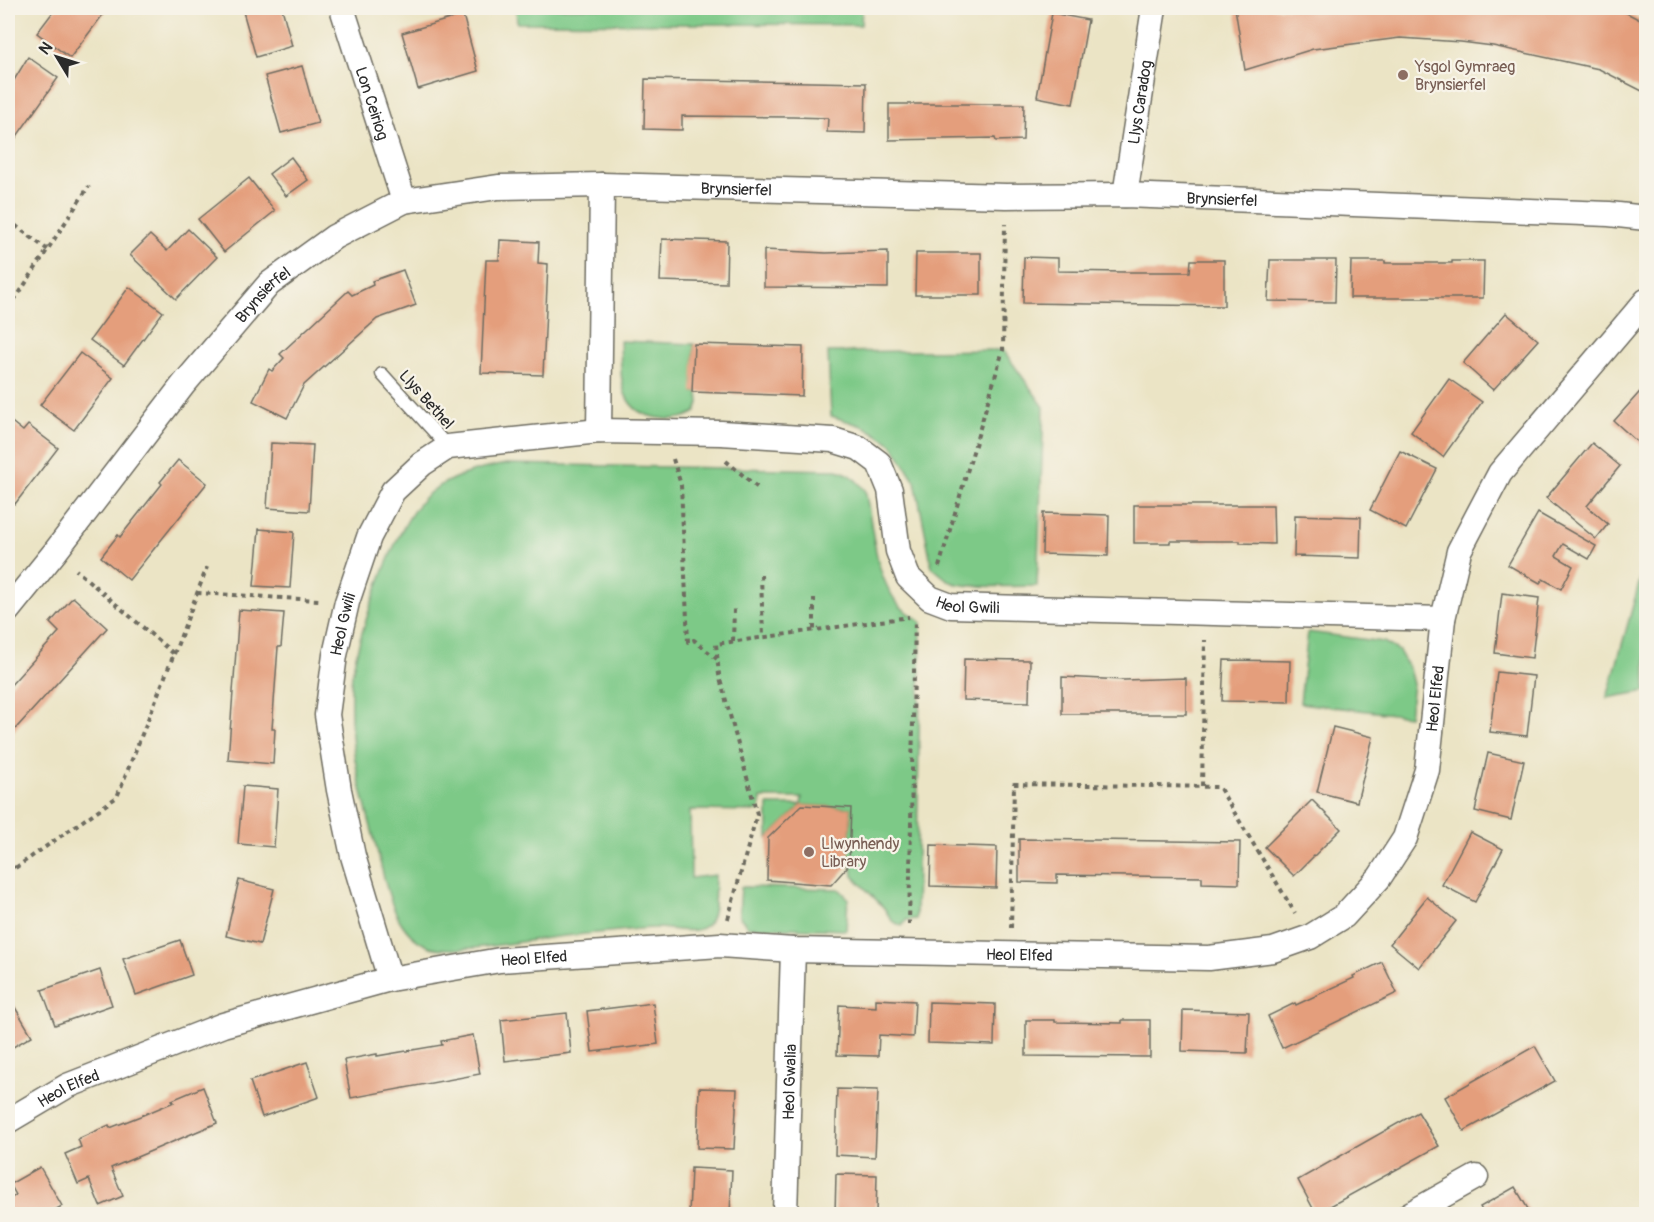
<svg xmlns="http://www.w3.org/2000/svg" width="1654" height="1222" font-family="Pangolin,sans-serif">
	<rect width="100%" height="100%" fill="#f7f3e8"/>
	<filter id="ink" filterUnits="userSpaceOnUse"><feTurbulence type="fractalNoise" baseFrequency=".0167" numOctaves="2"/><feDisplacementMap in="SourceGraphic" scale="12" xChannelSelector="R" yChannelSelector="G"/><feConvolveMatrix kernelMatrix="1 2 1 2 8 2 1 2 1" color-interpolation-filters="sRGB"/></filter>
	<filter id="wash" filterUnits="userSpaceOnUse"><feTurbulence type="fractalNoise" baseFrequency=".008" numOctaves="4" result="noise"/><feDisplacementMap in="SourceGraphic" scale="24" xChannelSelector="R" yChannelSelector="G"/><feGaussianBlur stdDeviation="1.35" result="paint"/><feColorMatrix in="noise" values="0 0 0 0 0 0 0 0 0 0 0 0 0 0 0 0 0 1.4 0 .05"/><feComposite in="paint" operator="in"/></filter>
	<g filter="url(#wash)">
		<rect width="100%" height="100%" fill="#ebe4c5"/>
		<!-- green -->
		<g fill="#7dc987" stroke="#547a59" stroke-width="1.5">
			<polygon points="516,8 862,8 861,25 517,23"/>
			<path d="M620 341 694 344 693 392H698L699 403 696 412C683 419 674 420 660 418 615 413 622 374 620 341Z"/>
			<path d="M1003 350 1044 407 1037 586C1020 586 964 589 951 582 944 578 938 572 932 567L915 481 892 444 865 427 831 416 828 352Z"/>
			<path d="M506 464 837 470C850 473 856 480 865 490 874 528 873 574 899 605 905 612 915 616 921 622L916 919 906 920 902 926 892 921 884 908 853 876 852 866 849 865 851 808 802 805 768 838V805H801L802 798H761L760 811 690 810 691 878 715 875C714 887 716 904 712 916 705 940 672 927 655 928 646 928 637 929 628 930 599 933 570 935 541 939 515 942 451 955 428 946 392 932 386 883 377 850 366 807 352 764 351 720 351 706 350 689 352 675 359 631 395 524 427 495 449 476 479 469 506 464Z"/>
			<polygon points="1646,559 1646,691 1607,698"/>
			<polygon points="1308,632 1384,642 1399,651 1409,668 1413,684 1409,716 1300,703"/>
			<polygon points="741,887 839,889 848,898 846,930 748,927 739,916"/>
		</g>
		<g id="blocks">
			<!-- building -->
			<g fill="#e49e7b">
				<polygon points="56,8 108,8 70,58 37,33"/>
				<polygon points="242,8 282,8 292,46 256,57"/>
				<polygon points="395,8 412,8 396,13"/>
				<polygon points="1235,8 1617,8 1646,23 1646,93 1599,69 1493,46 1461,42 1400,38 1313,49 1245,70"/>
				<polygon points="1052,13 1088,20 1073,104 1037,97"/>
				<polygon points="463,15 478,71 418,89 402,33"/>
				<polygon points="28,57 58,78 8,149 8,90"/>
				<polygon points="302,66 318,123 281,133 265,76"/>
				<polygon points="645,79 866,83 865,133 827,132 828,118 793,117 682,116 682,130 644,129"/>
				<polygon points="889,104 1024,104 1023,140 996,141 995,138 889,140"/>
				<polygon points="291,157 308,180 286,196 269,174"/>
				<polygon points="249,178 275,211 224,252 198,219"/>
				<polygon points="188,229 217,257 176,299 130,255 150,235 167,251"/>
				<polygon points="662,239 727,241 726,283 660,281"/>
				<polygon points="500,240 539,242 538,263 548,264 543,375 481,373 486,260 499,260"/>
				<polygon points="764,250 826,253 888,251 888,288 764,287"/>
				<polygon points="916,253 981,253 981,295 915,295"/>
				<polygon points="1024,257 1058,258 1058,271 1124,272 1190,272 1191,260 1224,260 1224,306 1023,303"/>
				<polygon points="1270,260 1336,260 1335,302 1268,301"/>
				<polygon points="1351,261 1385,261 1385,263 1452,263 1452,261 1484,261 1483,298 1350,298"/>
				<polygon points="403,270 416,305 377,319 304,385 287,418 253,401 269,369 272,371 284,358 280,354 348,291 352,295 373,285 372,281"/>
				<polygon points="129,287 163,312 124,365 90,340"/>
				<polygon points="1506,313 1538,340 1493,390 1463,363"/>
				<polygon points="694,344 803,347 802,396 692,392"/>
				<polygon points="80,353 113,378 74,430 40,405"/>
				<polygon points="1449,379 1482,402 1443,457 1411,432"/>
				<polygon points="1646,385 1646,447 1645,449 1614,421"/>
				<polygon points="8,419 23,431 28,425 58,448 15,504 8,497 8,452 11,448 8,445"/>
				<polygon points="271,443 313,445 309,511 267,508"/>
				<polygon points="1592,443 1620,466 1587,506 1608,524 1596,539 1546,498"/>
				<polygon points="1400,451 1437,469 1406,529 1370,510"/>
				<polygon points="178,460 207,483 129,580 101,557 118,535 120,537 162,484 160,482"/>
				<polygon points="1134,505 1273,505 1274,544 1240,543 1240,541 1170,541 1170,543 1134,543"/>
				<polygon points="1043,513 1109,515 1108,556 1042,554"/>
				<polygon points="1538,513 1596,546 1589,559 1563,544 1556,556 1573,566 1561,589 1543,579 1540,583 1508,565"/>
				<polygon points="1295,515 1361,517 1360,558 1294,556"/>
				<polygon points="259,529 294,532 290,588 254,586"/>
				<polygon points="1502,593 1539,598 1532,658 1495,653"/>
				<polygon points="73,597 107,628 8,737 8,688 59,632 50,623"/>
				<polygon points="239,610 284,613 281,647 278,647 272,729 275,729 273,764 228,760"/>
				<polygon points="964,659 1030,660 1029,702 963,700"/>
				<polygon points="1224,660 1290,661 1289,702 1222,701"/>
				<polygon points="1497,672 1534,676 1527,736 1490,732"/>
				<polygon points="1062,677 1124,680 1186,678 1186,714 1062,714"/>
				<polygon points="1333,727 1373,737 1357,802 1317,792"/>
				<polygon points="1488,753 1524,761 1511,820 1475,811"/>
				<polygon points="243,786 278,789 274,847 238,844"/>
				<polygon points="1312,800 1341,829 1294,876 1265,847"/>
				<polygon points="802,805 851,808 849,865 831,885 767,880 768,838"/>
				<polygon points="1470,832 1503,849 1475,902 1442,885"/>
				<polygon points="1019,839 1240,842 1239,884 1202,883 1202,877 1057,875 1057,883 1019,882"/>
				<polygon points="931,845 997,847 996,888 930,886"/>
				<polygon points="239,880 274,889 260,944 226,936"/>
				<polygon points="1427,897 1456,921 1419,968 1390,944"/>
				<polygon points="180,940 192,975 136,995 123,959"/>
				<polygon points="1382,962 1397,993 1282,1048 1268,1016 1295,1003 1296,1005 1354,978 1353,976"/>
				<polygon points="100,970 112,1005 55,1025 42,990"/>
				<polygon points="876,999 915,1001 913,1037 879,1035 878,1056 837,1055 839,1005 876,1007"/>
				<polygon points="929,1002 995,1004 994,1045 928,1043"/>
				<polygon points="653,1003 658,1044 592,1052 587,1011"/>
				<polygon points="13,1004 32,1036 8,1050 8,1007"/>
				<polygon points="1183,1010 1249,1012 1247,1053 1182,1051"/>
				<polygon points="567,1013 571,1053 505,1061 501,1020"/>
				<polygon points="1026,1020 1055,1020 1055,1022 1122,1023 1122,1020 1150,1020 1150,1057 1026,1056"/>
				<polygon points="473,1035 480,1074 351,1098 344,1060 377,1054 377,1056 442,1045 441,1041"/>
				<polygon points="1535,1046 1555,1081 1464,1131 1445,1097"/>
				<polygon points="307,1062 319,1097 262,1117 250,1081"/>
				<polygon points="203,1087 217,1123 111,1168 123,1196 100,1206 89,1179 78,1184 65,1154 81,1147 78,1139 109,1125 110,1128 143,1115 174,1102 172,1100"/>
				<polygon points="699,1088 737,1089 734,1149 697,1148"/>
				<polygon points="837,1089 878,1090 875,1157 835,1155"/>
				<polygon points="1418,1112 1439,1146 1316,1214 1298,1180"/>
				<polygon points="40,1167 62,1206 48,1214 8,1214 8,1200 16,1195 10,1184"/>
				<polygon points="691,1168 732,1170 730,1214 689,1214"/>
				<polygon points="836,1174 877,1175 876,1214 835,1214"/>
				<polygon points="1515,1187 1531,1214 1484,1214 1480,1207"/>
			</g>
		</g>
	</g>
	<g filter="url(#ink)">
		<use href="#blocks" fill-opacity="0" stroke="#6e6c61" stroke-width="1.5"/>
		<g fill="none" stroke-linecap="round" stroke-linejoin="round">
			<defs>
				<polyline id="service" points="382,374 448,447"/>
				<g id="minor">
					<path id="s1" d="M342 8 404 201"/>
					<path id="s2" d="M1125 195 1154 8"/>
					<polyline points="599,431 602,185"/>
					<path id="s3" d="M8 610 55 552 183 385 269 284 334 237 404 201 498 187 602 185 1006 196 1125 195 1609 214 1646 218"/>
					<path id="s4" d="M390 979 353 856 339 790 327 715 335 655 347 602 369 537 393 491 422 464 448 447 599 431 721 433 833 440 859 448 879 463 890 490 898 551 908 577 930 598 951 606 1443 619"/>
					<path id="s5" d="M8 1121 67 1086 223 1025 390 979 500 960 720 945 793 950 1209 958 1273 950 1310 937 1344 916 1379 878 1405 838 1427 770 1443 619 1459 551 1500 473 1646 301"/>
					<path id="s6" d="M785 1214 793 950"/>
					<polyline points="1410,1214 1476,1177"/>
				</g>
			</defs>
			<!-- service casing -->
			<use href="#service" stroke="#6e6c61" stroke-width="15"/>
			<!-- minor casing -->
			<use href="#minor" stroke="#6e6c61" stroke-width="27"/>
			<!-- path -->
			<g stroke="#6e6c61" stroke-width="4" stroke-dasharray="4.5 4.5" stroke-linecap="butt">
				<polyline points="8,220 48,250"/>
				<polyline points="8,307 18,295 89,186"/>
				<polyline points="673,459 681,485 688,642 694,640 718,660"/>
				<polyline points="726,461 758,488"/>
				<polyline points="939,567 1003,350 1005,224"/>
				<polyline points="761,575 763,637"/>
				<polyline points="197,593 319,600"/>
				<polyline points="814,598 814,630"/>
				<polyline points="733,641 734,609"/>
				<polyline points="174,654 207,567"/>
				<polyline points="1202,786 1205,640"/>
				<polyline points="8,859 15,868"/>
				<polyline points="8,873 117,797 174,654 76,570"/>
				<polyline points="728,919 757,814 719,675 716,644 909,617"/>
				<polyline points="909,925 915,620"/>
				<polyline points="1011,928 1014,784 1219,787 1295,913"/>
			</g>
			<!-- service -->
			<use href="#service" stroke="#fff" stroke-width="12"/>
			<!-- minor -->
			<use href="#minor" stroke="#fff" stroke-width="24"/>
		</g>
	</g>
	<!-- markers -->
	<g fill="#8d6e63" stroke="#f7f3e8" stroke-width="2">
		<circle cx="1403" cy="75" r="6"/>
		<circle cx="809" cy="852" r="6"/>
	</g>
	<g text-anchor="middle" stroke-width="4.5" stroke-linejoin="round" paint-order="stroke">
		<!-- education labels -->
		<g font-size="16" fill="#785e54" stroke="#f7f3e8" text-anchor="start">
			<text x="1415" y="72">Ysgol Gymraeg<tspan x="1415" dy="18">Brynsierfel</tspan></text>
			<text x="821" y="849">Llwynhendy<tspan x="821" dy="18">Library</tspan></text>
		</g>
		<!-- street labels -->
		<g font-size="16" fill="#2b2b2b" stroke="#f7f3e8">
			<text dy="6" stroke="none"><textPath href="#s2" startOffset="94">Llys Caradog</textPath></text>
			<text dy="6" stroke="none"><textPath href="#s1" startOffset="100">Lon Ceiriog</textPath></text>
			<text dy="6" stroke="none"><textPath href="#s3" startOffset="910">Brynsierfel</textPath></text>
			<text dy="6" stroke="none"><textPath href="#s3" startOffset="1396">Brynsierfel</textPath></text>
			<text dy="6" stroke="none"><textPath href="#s3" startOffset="406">Brynsierfel</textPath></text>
			<text transform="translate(427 399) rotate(48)" y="6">Llys Bethel</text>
			<text dy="6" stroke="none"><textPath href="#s4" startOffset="1204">Heol Gwili</textPath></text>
			<text dy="6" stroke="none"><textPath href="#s4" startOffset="364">Heol Gwili</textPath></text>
			<text dy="6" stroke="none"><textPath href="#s5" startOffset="1617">Heol Elfed</textPath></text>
			<text dy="6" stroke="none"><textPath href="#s5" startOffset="1041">Heol Elfed</textPath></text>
			<text dy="6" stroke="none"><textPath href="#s5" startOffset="555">Heol Elfed</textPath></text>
			<text dy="6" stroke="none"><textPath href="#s6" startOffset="132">Heol Gwalia</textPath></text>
			<text dy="6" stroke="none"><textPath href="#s5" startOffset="69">Heol Elfed</textPath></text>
		</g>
	</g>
	<!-- margin -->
	<rect width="1654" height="1222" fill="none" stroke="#f7f3e8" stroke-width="30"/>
	<!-- north arrow -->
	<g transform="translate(57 57) rotate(308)" stroke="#f7f3e8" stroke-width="4.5" paint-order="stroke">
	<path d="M0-4.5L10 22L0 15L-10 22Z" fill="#2b2b2b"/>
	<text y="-9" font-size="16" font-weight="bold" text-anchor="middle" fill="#2b2b2b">N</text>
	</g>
</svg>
